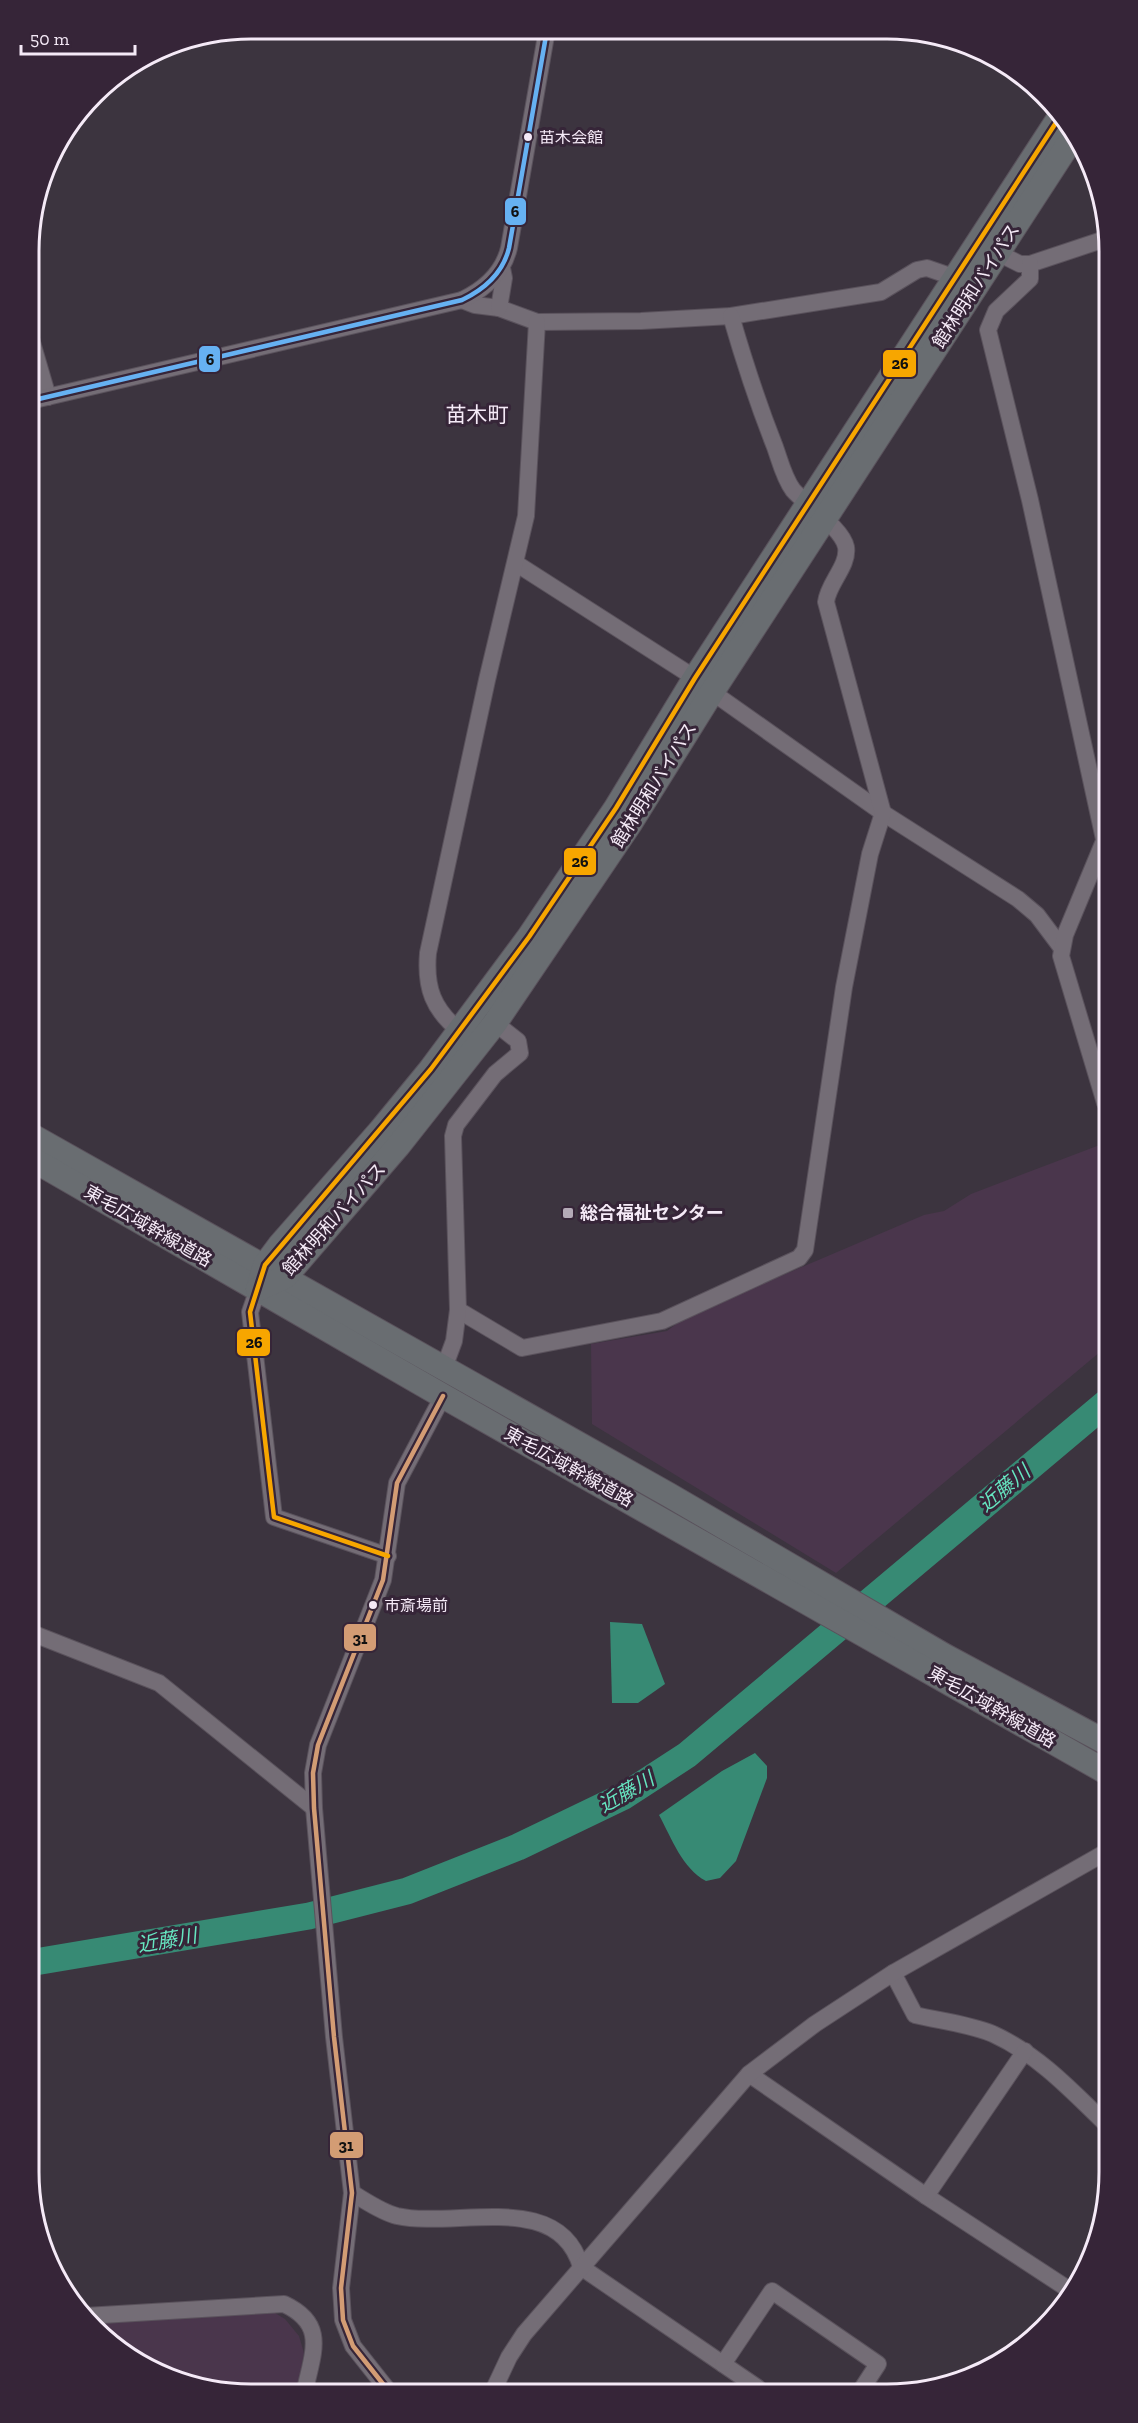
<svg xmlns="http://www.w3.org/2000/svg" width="1138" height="2423" font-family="'Zilla Slab','Noto Sans JP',serif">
	<rect width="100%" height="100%" fill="#3c343f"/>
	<!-- built -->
	<g fill="#4a364c">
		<polygon points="1105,1143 1106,1347 836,1573 592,1424 591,1344 667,1331 687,1316 924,1215 944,1211 971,1194"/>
		<polygon points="270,2310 285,2319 299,2336 304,2353 297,2390 208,2390 152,2371 104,2339 88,2319"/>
	</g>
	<!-- water -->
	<g fill="#378a74">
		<polygon points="610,1622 642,1624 665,1684 638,1703 612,1703"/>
		<path d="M755 1753 767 1766V1778L736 1861 720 1878 706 1881C682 1868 672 1839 659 1815L722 1771Z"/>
	</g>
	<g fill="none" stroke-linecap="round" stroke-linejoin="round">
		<!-- river -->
		<polyline stroke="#378a74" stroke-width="27" points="35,1962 309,1916 407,1891 518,1847 624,1796 687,1755 1106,1403"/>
		<defs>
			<g id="minor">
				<polyline points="998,253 1020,264 1030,264 1102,240"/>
				<polyline points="1030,264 1030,279 996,311 988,330 1030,500 1104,839"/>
				<polyline points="462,300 475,305 499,308 537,322 641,321 731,316 881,292 917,270 927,268 956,278"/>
				<polyline points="499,308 504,278 502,268"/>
				<polyline points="29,332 48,397"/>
				<path d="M30 401 462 300C485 289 503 273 509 248L547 30"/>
				<polyline points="517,564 695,678"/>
				<polyline points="712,692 883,813 1018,899 1037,915 1061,947"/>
				<polyline points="1104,841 1065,935 1061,956 1105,1103"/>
				<path d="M461 1032C433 1010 425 988 428 953L487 680 526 516 537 322"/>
				<polyline points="258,1289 250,1312 274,1517 388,1556"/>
				<path d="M458 1310 522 1348 662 1321 799 1258 805 1250 844 987 870 854 883 813 826 602C828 583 849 566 846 547 842 528 806 505 793 490 784 478 780 461 775 447 758 404 744 361 731 316"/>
				<polyline points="444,1368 454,1341 458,1310 453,1136 456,1125 495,1074 520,1053 518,1041 495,1023"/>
				<polyline points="34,1634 159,1683 314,1808"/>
				<path d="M893 1973 915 2015C940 2021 969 2024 993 2034 1039 2055 1073 2092 1109 2127"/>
				<polyline points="749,2074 926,2196 1071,2291"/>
				<path d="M352 2193C366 2201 381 2212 397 2216 455 2229 559 2189 581 2267L758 2388"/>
				<polyline points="926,2196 1025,2051"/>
				<path d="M85 2316 284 2304C327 2324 313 2352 305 2390"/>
				<polyline points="723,2364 772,2291 878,2364 863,2387"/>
				<polyline points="387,2389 353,2346 343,2320 341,2288 352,2193 334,2037 314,1808 313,1773 318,1745 383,1580 397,1483 443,1396"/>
				<polyline points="494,2389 509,2357 524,2334 749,2074 815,2024 893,1973 1108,1851"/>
			</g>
			<g id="highway">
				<polyline points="32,1136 669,1495 945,1656 1107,1743"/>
				<polyline points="32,1159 443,1396 1108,1773"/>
				<polyline points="258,1289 265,1265 280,1245 381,1130 431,1069 529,937 616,808 695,678 1061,115"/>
				<polyline points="258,1289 285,1277 398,1146 495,1023 631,822 712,692 1075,134"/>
			</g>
		</defs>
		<!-- minor casing -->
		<use href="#minor" stroke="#5a525c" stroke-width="18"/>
		<!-- highway casing -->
		<use href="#highway" stroke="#5a525c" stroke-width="26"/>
		<!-- minor -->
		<use href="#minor" stroke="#746d76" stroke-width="16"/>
		<!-- highway -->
		<use href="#highway" stroke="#696d71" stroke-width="24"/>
		<defs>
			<polyline id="bus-1" points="387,2389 353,2346 343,2320 341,2288 352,2193 334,2037 314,1808 313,1773 318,1745 383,1580 397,1483 443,1396"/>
			<path id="bus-2" d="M30 401 462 300C485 289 503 273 509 248L547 30"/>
			<polyline id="bus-3" points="388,1556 274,1517 250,1312 265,1265 431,1069 529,937 616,808 695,678 1061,115"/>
		</defs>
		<!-- bus-1 casing -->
		<use href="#bus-1" stroke="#362538" stroke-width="9"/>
		<!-- bus-2 casing -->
		<use href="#bus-2" stroke="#362538" stroke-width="9"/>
		<!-- bus-3 casing -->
		<use href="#bus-3" stroke="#362538" stroke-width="9"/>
		<!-- bus-1 -->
		<use href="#bus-1" stroke="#d39c74" stroke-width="4.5"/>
		<!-- bus-2 -->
		<use href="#bus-2" stroke="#66b1f2" stroke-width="4.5"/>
		<!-- bus-3 -->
		<use href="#bus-3" stroke="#f7a600" stroke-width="4.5"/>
	</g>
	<!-- markers -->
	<g fill="#f5eaf7" stroke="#362538" stroke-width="2">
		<circle cx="528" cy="137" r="5"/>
		<circle cx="373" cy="1605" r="5"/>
	</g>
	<rect fill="#b4aab7" stroke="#362538" stroke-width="2" x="562" y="1207" width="12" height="12" rx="3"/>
	<g text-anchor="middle" stroke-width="6" stroke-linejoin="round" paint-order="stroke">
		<!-- bus labels -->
		<g font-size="16" fill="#f5eaf7" stroke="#362538" text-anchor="start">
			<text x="539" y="143">苗木会館</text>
			<text x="384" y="1611">市斎場前</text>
		</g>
		<!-- street labels -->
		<g font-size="18" fill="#f5eaf7" stroke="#362538">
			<text transform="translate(976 286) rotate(-57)" y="6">館林明和バイパス</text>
			<text transform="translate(654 785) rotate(-58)" y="6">館林明和バイパス</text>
			<text transform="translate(334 1219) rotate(-48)" y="6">館林明和バイパス</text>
			<text transform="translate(148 1226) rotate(30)" y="6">東毛広域幹線道路</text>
			<text transform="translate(569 1467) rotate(29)" y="6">東毛広域幹線道路</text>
			<text transform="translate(992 1707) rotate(30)" y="6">東毛広域幹線道路</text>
		</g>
		<!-- poi labels -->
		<g font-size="18" font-weight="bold" fill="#f5eaf7" stroke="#362538" text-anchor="start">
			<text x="580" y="1219">総合福祉センター</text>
		</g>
		<!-- water labels -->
		<g font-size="20" font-style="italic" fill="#66e5c0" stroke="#362538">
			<text transform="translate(1004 1488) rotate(-40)" y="7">近藤川</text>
			<text transform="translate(626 1792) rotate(-30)" y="7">近藤川</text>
			<text transform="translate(167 1940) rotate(-10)" y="7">近藤川</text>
		</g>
		<!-- quarter labels -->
		<g font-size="21" fill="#f5eaf7" stroke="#362538">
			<text x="477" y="422">苗木町</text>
		</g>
	</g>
	<!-- crop -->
	<path d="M0 0H1138V2423H0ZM251 39H887A212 212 0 0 1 1099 251V2172A212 212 0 0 1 887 2384H251A212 212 0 0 1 39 2172V251A212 212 0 0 1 251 39Z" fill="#362538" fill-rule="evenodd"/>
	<path fill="none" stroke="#f5eaf7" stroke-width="3" d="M251 39H887A212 212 0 0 1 1099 251V2172A212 212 0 0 1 887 2384H251A212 212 0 0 1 39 2172V251A212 212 0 0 1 251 39Z"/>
	<g stroke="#362538" stroke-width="2">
		<rect x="504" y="197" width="23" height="29" rx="6" fill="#66b1f2"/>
		<rect x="198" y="345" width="23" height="28" rx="6" fill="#66b1f2"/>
		<rect x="882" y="349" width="35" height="29" rx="6" fill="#f7a600"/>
		<rect x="563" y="847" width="34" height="29" rx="6" fill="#f7a600"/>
		<rect x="236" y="1328" width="35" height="29" rx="6" fill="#f7a600"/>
		<rect x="343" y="1623" width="34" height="29" rx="6" fill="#d39c74"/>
		<rect x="329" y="2131" width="35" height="28" rx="6" fill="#d39c74"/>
	</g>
	<g font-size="16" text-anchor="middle" font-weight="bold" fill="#111">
		<text x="515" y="217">6</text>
		<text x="210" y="365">6</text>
		<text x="900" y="369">26</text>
		<text x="580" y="867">26</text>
		<text x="254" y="1348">26</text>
		<text x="360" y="1644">31</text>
		<text x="346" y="2151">31</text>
	</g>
	<!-- scale -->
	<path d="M21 45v9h114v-9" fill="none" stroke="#f5eaf7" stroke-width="3"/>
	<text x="30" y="45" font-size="18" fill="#f5eaf7" stroke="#362538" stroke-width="4.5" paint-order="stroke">50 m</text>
</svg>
